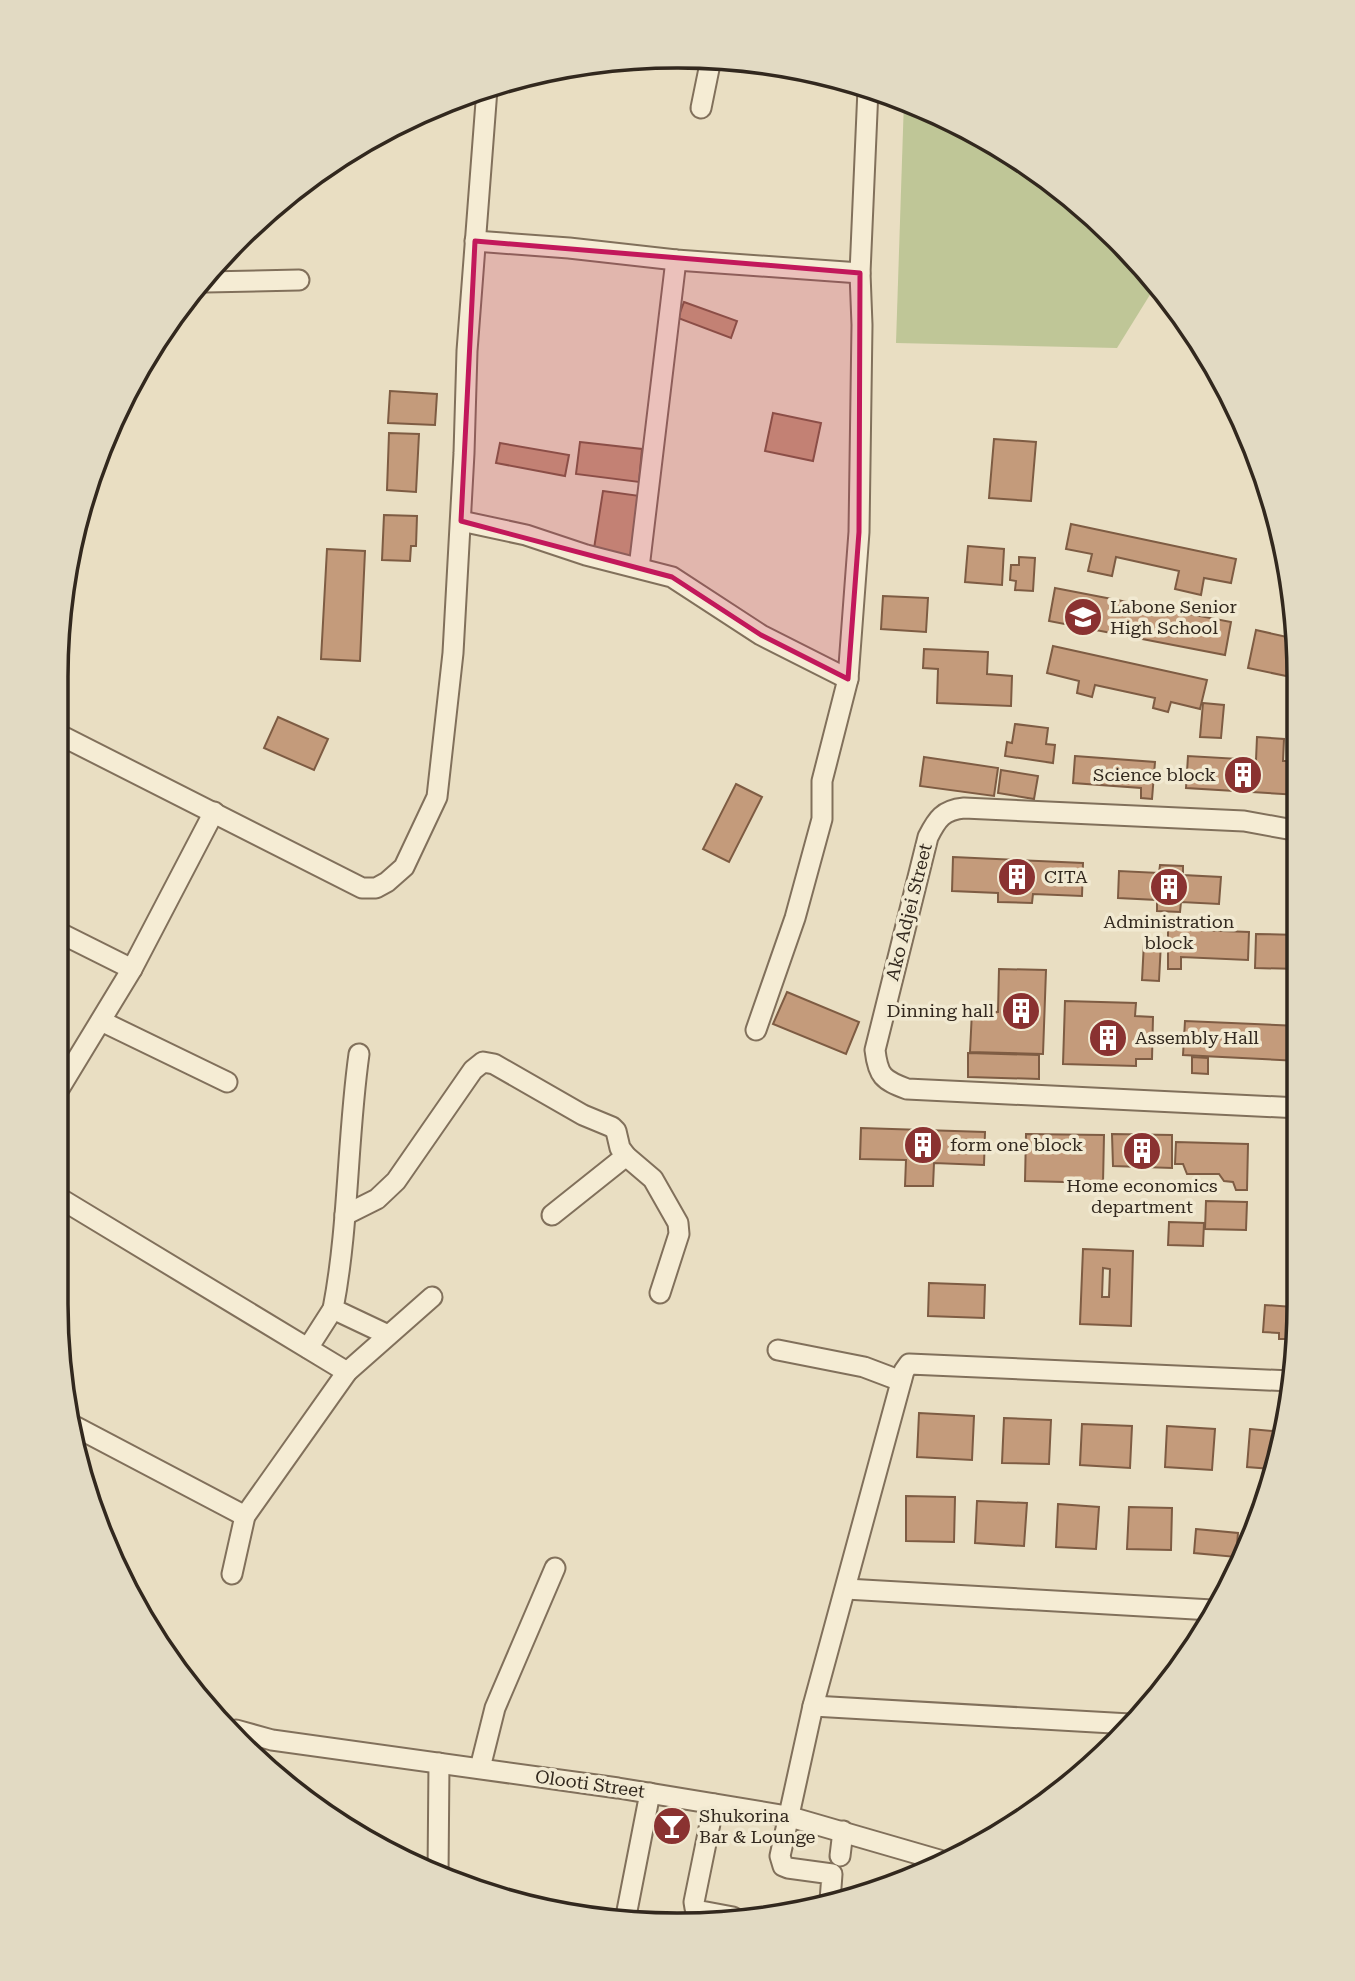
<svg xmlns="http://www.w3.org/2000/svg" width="1355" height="1981" font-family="'Roboto Serif',serif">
	<rect width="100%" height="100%" fill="#e9dec2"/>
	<!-- green -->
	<polygon fill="#bfc697" points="904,100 915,103 1022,161 1117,238 1156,285 1117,348 896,343"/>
	<!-- building -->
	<g fill="#c49b7b" stroke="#7e5c43" stroke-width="2" fill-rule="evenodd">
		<polygon points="684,302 737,321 731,338 678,318"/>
		<polygon points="390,391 437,394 435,425 388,423"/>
		<polygon points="773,413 821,423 813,461 765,451"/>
		<polygon points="389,433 419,434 416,492 387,490"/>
		<polygon points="994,439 1036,442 1031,501 989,498"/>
		<polygon points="580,442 642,449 639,482 576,474"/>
		<polygon points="500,443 569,455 565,476 496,463"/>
		<polygon points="603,491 640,496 630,561 593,555"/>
		<polygon points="384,515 417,516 416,546 411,546 410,561 382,560"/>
		<polygon points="1071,524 1236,559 1231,583 1204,578 1201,595 1175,589 1179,571 1116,557 1112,576 1088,571 1092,554 1066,549"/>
		<polygon points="968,546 1004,549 1002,585 965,582"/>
		<polygon points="327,549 365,551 360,661 321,659"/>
		<polygon points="1019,557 1035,558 1033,591 1015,590 1016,581 1010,580 1011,565 1019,565"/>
		<polygon points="1055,588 1231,622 1225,655 1049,621"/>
		<polygon points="883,596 928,598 926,632 881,629"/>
		<polygon points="1256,630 1287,637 1286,641 1296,643 1299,688 1290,686 1291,677 1248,668"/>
		<polygon points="1053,646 1207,680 1200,709 1171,702 1168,712 1153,708 1155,698 1095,685 1092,697 1077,693 1079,681 1047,673"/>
		<polygon points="924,649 988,652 987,674 1012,676 1011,706 937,703 938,669 923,668"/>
		<polygon points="1203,703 1224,705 1221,738 1200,737"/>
		<polygon points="278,717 328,739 314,770 264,748"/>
		<polygon points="1015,724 1048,728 1046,744 1055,745 1053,763 1005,756 1007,742 1012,743"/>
		<polygon points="1257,737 1284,739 1283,761 1299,761 1299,795 1186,788 1188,756 1256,760"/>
		<polygon points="1075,756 1155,762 1152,799 1141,798 1141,788 1073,783"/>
		<polygon points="924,757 998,768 994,796 920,786"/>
		<polygon points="1001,770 1038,776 1034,799 998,793"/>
		<polygon points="736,784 762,797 729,862 703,849"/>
		<polygon points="953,857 1083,863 1082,896 1033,894 1032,903 998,902 998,893 952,891"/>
		<polygon points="1160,865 1183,866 1183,875 1221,877 1219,904 1181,902 1180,912 1157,911 1157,900 1118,898 1119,871 1159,873"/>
		<polygon points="1168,929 1249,932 1248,960 1181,957 1181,969 1168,969"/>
		<polygon points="1256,934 1299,935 1299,969 1255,968"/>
		<polygon points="1144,942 1161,942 1159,981 1142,980"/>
		<polygon points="999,969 1046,970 1043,1054 970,1052 972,1011 998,1012"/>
		<polygon points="787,992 859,1022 846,1054 773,1024"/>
		<polygon points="1065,1001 1136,1003 1135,1016 1153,1017 1152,1059 1136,1059 1136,1066 1063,1064"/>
		<polygon points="1185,1021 1299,1026 1299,1061 1183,1055"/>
		<polygon points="968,1053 1039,1055 1039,1079 968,1077"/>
		<polygon points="1192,1057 1208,1058 1208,1074 1192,1073"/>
		<polygon points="861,1128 985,1132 984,1165 934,1163 933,1186 905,1186 906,1160 860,1159"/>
		<polygon points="1026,1134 1104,1135 1103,1183 1025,1181"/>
		<polygon points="1112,1134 1172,1135 1172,1168 1113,1166"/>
		<polygon points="1176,1142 1248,1144 1247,1190 1236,1190 1233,1182 1224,1181 1219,1174 1187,1174 1183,1164 1175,1164"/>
		<polygon points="1206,1201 1247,1202 1246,1230 1205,1229"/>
		<polygon points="1169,1222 1204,1223 1203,1246 1168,1245"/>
		<path d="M1083 1249 1133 1251 1131 1326 1080 1324ZM1103 1268 1110 1269 1109 1297H1102Z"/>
		<polygon points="929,1283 985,1285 984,1318 928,1316"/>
		<polygon points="1294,1288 1299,1289 1295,1339 1279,1339 1279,1333 1263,1332 1265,1305 1293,1307"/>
		<polygon points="919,1413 974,1416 972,1460 917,1457"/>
		<polygon points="1004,1418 1051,1420 1049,1464 1002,1463"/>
		<polygon points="1082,1424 1132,1426 1130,1468 1080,1465"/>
		<polygon points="1167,1426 1215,1429 1212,1470 1165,1467"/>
		<polygon points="1250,1429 1285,1432 1272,1469 1247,1467"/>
		<polygon points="906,1496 955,1497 954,1542 906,1541"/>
		<polygon points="977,1501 1027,1503 1024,1546 975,1543"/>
		<polygon points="1058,1504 1099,1507 1096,1549 1056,1547"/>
		<polygon points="1129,1507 1172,1508 1171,1550 1127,1549"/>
		<polygon points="1196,1529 1238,1533 1236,1557 1194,1553"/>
	</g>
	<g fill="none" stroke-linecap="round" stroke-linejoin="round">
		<defs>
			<g id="minor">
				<polyline points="701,108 711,59"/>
				<polyline points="475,241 569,248 676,260 860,273"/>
				<polyline points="206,282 299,280"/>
				<polyline points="461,521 526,535 586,555 672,577 761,635 848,679"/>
				<polyline points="639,568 676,260"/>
				<polyline points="56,733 362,888 376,888 387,882 404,867 437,797 453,653 464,453 467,351 487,89"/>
				<path d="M1299 831 1244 821 964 808C943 810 937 819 928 837L875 1050C878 1076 883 1080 907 1089L1299 1108"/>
				<polyline points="56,931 132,969"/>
				<polyline points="101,1021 227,1082"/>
				<polyline points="756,1030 795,918 822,819 822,781 848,679 859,532 862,325 860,273 868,89"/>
				<path d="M359 1054C347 1139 349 1226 333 1309L388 1335"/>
				<polyline points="56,1094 132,969 214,812"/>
				<polyline points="56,1196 347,1372"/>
				<polyline points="345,1215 377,1199 396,1181 473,1070 483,1062 494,1064 583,1115 612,1127 616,1131 620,1148 626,1156 653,1179 678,1223 679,1234 660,1293"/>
				<polyline points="552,1215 626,1156"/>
				<polyline points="308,1348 333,1309"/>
				<polyline points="778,1350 864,1367 901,1381"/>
				<polyline points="76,1427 245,1516"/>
				<polyline points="232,1574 245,1516 347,1372 432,1297"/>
				<polyline points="846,1589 1212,1610"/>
				<polyline points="813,1706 1130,1724"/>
				<polyline points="236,1730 272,1740 618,1788 787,1816 939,1860"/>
				<polyline points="480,1768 495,1708 555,1568"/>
				<polyline points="714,1804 694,1902 695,1908 701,1911 733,1917"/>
				<polyline points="840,1856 843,1831"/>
				<polyline points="438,1876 439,1763"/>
				<polyline points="830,1901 832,1874 788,1868 783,1866 780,1856 813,1706 904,1371 909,1364 1291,1381"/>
				<polyline points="625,1921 650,1793"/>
			</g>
		</defs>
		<!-- minor casing -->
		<use href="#minor" stroke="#81705b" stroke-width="23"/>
		<!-- minor -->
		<use href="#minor" stroke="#f5ecd4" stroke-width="19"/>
	</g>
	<!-- marked area -->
	<path fill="#c2185b" fill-opacity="0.2" stroke="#c2185b" stroke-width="5" stroke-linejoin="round" d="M475 241 860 273 859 532 848 679 761 635 672 577 461 521Z"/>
	<!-- icons -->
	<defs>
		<symbol id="school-disc" viewBox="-11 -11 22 22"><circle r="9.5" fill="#8a3231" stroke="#f1e9d1"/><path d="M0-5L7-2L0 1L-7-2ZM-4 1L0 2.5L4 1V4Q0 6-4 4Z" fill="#fff"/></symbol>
		<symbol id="building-disc" viewBox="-11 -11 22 22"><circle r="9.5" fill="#8a3231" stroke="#f1e9d1"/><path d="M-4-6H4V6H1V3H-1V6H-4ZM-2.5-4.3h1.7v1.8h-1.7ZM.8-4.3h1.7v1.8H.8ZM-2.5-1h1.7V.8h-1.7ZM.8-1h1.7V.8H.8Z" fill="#fff"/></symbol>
		<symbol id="bar-disc" viewBox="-11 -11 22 22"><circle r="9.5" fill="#8a3231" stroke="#f1e9d1"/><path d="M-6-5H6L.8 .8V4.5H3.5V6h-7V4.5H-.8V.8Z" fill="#fff"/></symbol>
	</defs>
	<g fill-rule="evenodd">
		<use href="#school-disc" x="1061" y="595" width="44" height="44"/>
		<use href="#building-disc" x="1221" y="753" width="44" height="44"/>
		<use href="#building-disc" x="995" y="855" width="44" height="44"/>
		<use href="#building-disc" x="1147" y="865" width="44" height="44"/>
		<use href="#building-disc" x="999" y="989" width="44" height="44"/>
		<use href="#building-disc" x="1086" y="1016" width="44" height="44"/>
		<use href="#building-disc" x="901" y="1123" width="44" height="44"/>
		<use href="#building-disc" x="1120" y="1129" width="44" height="44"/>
		<use href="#bar-disc" x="650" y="1804" width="44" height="44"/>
	</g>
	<g text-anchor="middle" stroke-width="7" stroke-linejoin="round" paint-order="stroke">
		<!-- poi labels -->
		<g font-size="18" fill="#32281e" stroke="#f1e9d1" text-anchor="start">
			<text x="1110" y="613">Labone Senior<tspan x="1110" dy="21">High School</tspan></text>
			<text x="1216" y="781" text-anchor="end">Science block</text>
			<text x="1044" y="883">CITA</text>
			<text x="1169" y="928" text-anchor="middle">Administration<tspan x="1169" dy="21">block</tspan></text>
			<text x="994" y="1017" text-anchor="end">Dinning hall</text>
			<text x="1135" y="1044">Assembly Hall</text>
			<text x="950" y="1151">form one block</text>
			<text x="1142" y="1192" text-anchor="middle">Home economics<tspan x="1142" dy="21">department</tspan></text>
			<text x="699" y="1822">Shukorina<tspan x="699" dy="21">Bar &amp; Lounge</tspan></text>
		</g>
		<!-- street labels -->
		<g font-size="18" fill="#32281e" stroke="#f1e9d1">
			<text transform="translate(909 912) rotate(-76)" y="6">Ako Adjei Street</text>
			<text transform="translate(590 1784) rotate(8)" y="6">Olooti Street</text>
		</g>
	</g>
	<!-- crop -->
	<path d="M0 0H1355V1981H0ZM677 68H678A609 609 0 0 1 1287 677V1304A609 609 0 0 1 678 1913H677A609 609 0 0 1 68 1304V677A609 609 0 0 1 677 68Z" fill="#e2dac3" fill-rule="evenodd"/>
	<path fill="none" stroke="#32281e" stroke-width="3.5" d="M677 68H678A609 609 0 0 1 1287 677V1304A609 609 0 0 1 678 1913H677A609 609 0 0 1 68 1304V677A609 609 0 0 1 677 68Z"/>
</svg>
